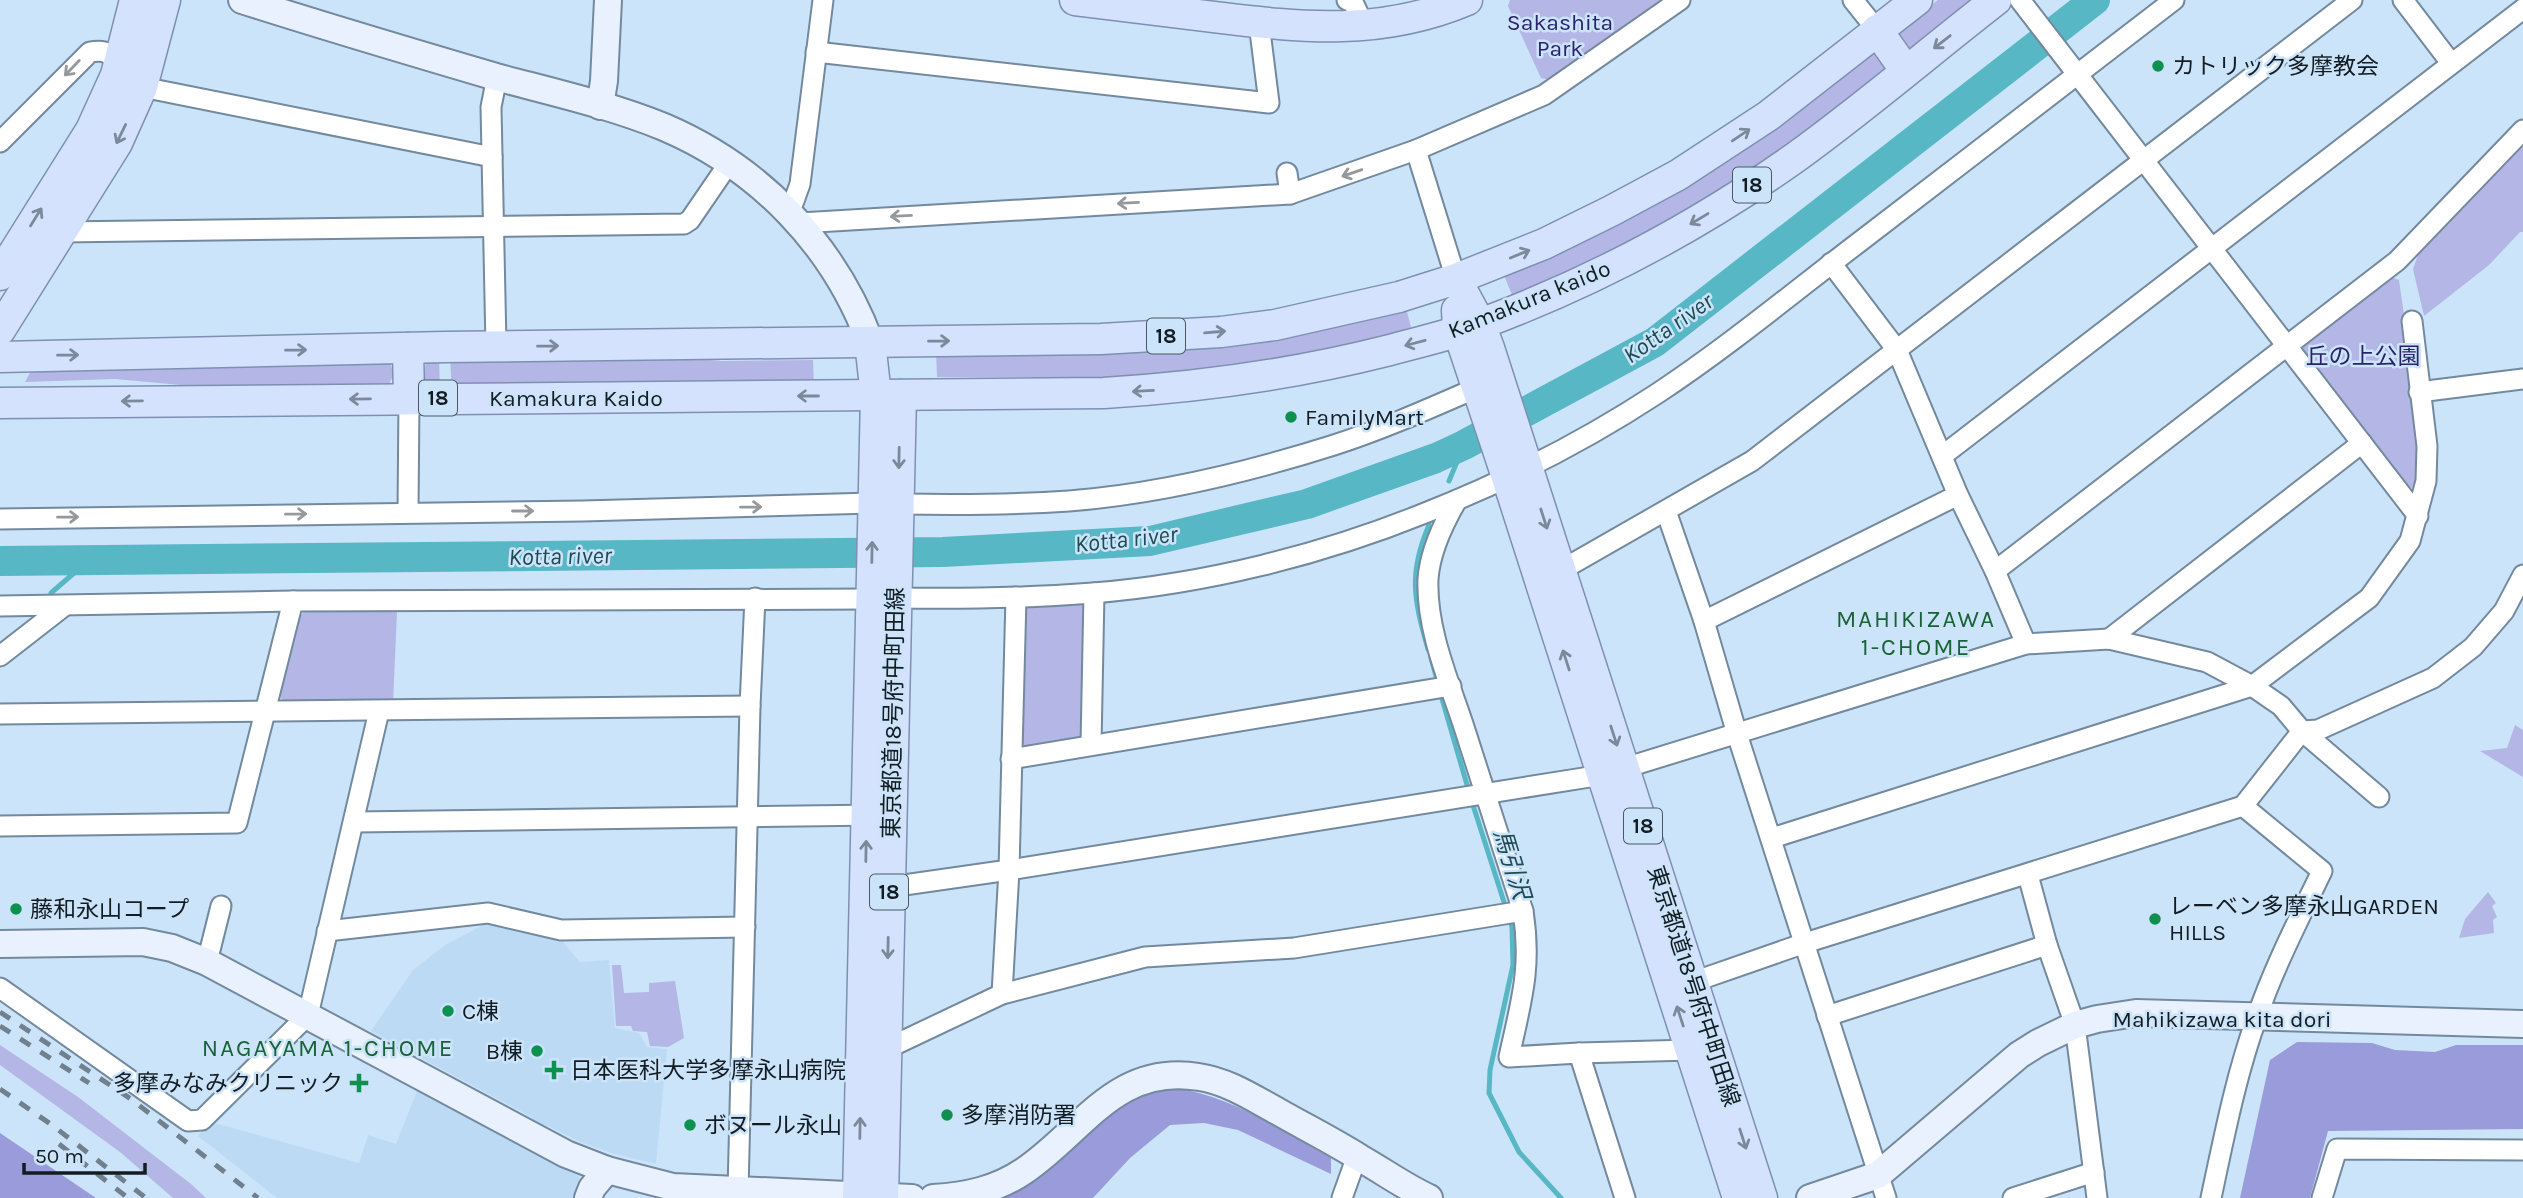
<svg xmlns="http://www.w3.org/2000/svg" width="2523" height="1198" font-family="Karla,'Noto Sans JP',sans-serif">
	<rect width="100%" height="100%" fill="#cce4f9"/>
	<!-- built -->
	<polygon fill="#bddaf5" points="487,923 559,937 580,962 609,960 615,1028 639,1033 647,1047 667,1049 656,1164 611,1153 578,1141 546,1125 535,1154 579,1176 581,1183 575,1198 277,1198 198,1136 211,1122 359,1163 368,1135 396,1144 417,1091 521,1147 533,1118 371,1031 413,970 445,945"/>
	<!-- green -->
	<g fill="#b4b6e6">
		<polygon points="1510,0 1669,0 1555,81 1541,78 1508,6"/>
		<polygon points="1938,0 1979,0 1916,51 1905,52 1896,37 1900,29"/>
		<polygon points="1872,52 1880,52 1886,56 1887,73 1787,150 1677,222 1514,300 1504,275"/>
		<polygon points="2523,145 2523,232 2520,232 2489,265 2424,316 2413,269 2418,255"/>
		<polygon points="2386,275 2399,280 2423,449 2420,486 2409,488 2302,353 2305,343"/>
		<polygon points="1406,308 1413,335 1348,350 1099,383 1030,377 937,377 936,351"/>
		<polygon points="647,354 721,361 813,360 814,387 452,391 450,357"/>
		<polygon points="439,356 440,392 427,387 422,375 427,361"/>
		<polygon points="390,363 394,374 389,384 378,390 247,391 115,379 25,382 33,367"/>
		<polygon points="1083,597 1081,736 1016,748 1024,605"/>
		<polygon points="307,609 397,612 393,704 283,702 279,693 293,623"/>
		<polygon points="2515,725 2523,730 2523,777 2480,751 2507,748"/>
		<polygon points="2488,892 2496,903 2492,906 2497,917 2493,920 2494,933 2459,938 2465,919"/>
		<polygon points="612,965 621,965 624,993 649,992 649,983 675,981 684,1038 668,1047 650,1046 647,1032 633,1031 631,1026 616,1026"/>
		<polygon points="0,1045 78,1097 191,1184 206,1198 173,1198 120,1152 0,1065"/>
	</g>
	<!-- forest -->
	<g fill="#999bdb">
		<polygon points="2297,1042 2372,1043 2395,1050 2435,1052 2456,1045 2523,1045 2523,1129 2328,1131 2310,1198 2240,1198 2270,1060"/>
		<path d="M1173 1088C1230 1095 1281 1130 1331 1158V1174L1238 1130 1204 1123 1170 1125 1130 1158 1093 1198H1004C1054 1177 1083 1123 1131 1099 1145 1092 1158 1090 1173 1088Z"/>
		<polygon points="0,1133 96,1198 0,1198"/>
	</g>
	<g fill="none" stroke-linecap="round" stroke-linejoin="round">
		<!-- stream -->
		<g stroke="#57b7c5" stroke-width="5">
			<polyline points="1449,481 1464,445"/>
			<polyline points="51,593 89,560"/>
			<path d="M1428 649C1414 600 1408 574 1429 525"/>
			<polyline points="1431,658 1438,683"/>
			<polyline points="1440,692 1472,802 1512,927 1513,965 1490,1070 1489,1093 1519,1152 1561,1198"/>
		</g>
		<!-- river -->
		<polyline stroke="#57b7c5" stroke-width="30" points="0,561 943,552 1150,541 1307,504 1436,458 1464,445 1655,342 2095,0"/>
		<defs>
			<g id="street">
				<polyline points="1347,0 1353,2 1364,26"/>
				<polyline points="1853,0 1877,30"/>
				<polyline points="2020,0 2418,516"/>
				<polyline points="2403,0 2451,63"/>
				<polyline points="816,52 1269,103 1259,23"/>
				<polyline points="142,87 492,157"/>
				<path d="M0 142 90 52C101 50 108 51 116 60V74"/>
				<polyline points="1416,150 1456,279"/>
				<polyline points="1287,173 1290,194"/>
				<polyline points="790,212 800,184 823,0"/>
				<polyline points="800,223 1290,194 1416,150 1544,95 1680,0"/>
				<polyline points="61,232 684,224 690,220 729,163"/>
				<polyline points="1831,263 1897,350 1958,495 1995,571 2026,644"/>
				<polyline points="496,346 491,107 497,77"/>
				<polyline points="2419,392 2523,379"/>
				<polyline points="1942,456 2523,9"/>
				<path d="M1457 500C1443 524 1430 551 1428 579 1426 628 1448 679 1463 724 1483 786 1503 849 1523 911 1532 968 1521 1002 1509 1057L1579 1053 1625 1198"/>
				<path d="M898 504C955 505 1012 505 1069 501 1159 494 1249 472 1334 445 1387 428 1437 405 1488 383"/>
				<polyline points="1666,511 1704,621 1737,734 1886,1198"/>
				<polyline points="408,512 409,399"/>
				<polyline points="0,519 583,511 873,503"/>
				<polyline points="1995,571 2397,261 2523,130"/>
				<polyline points="1551,576 1752,461 2352,0"/>
				<path d="M896 598C961 599 1028 598 1093 593 1205 584 1321 555 1425 513 1506 481 1585 441 1658 393 1729 346 1795 291 1862 240 1966 160 2071 80 2174 0"/>
				<polyline points="0,606 293,601 871,599"/>
				<polyline points="1704,621 1958,495"/>
				<polyline points="2109,639 2362,443"/>
				<polyline points="0,656 63,607"/>
				<polyline points="0,714 750,706"/>
				<polyline points="1091,745 1094,593"/>
				<polyline points="1011,759 1451,686"/>
				<polyline points="2243,806 2302,731 2318,730 2433,678 2473,647 2504,611 2523,575"/>
				<polyline points="354,822 878,815"/>
				<polyline points="0,826 237,823 293,601"/>
				<polyline points="1772,838 2252,686 2369,598 2410,541 2426,481 2427,446 2412,321"/>
				<polyline points="2028,875 2047,945 2075,1025 2097,1198"/>
				<polyline points="890,887 1009,870 1602,775 2026,644 2109,639 2207,662 2252,686 2281,706 2302,731 2379,797"/>
				<polyline points="327,931 488,913 561,930 745,927"/>
				<polyline points="207,962 221,906"/>
				<path d="M1693 982 1805 943 2243 806 2322 871C2299 919 2274 967 2257 1017 2236 1075 2224 1137 2211 1198"/>
				<polyline points="0,988 188,1121 202,1120 308,1015 379,711"/>
				<polyline points="1002,994 1009,870 1016,597"/>
				<polyline points="1827,1016 2047,945"/>
				<polyline points="886,1049 1002,994 1145,957 1294,948 1523,911"/>
				<polyline points="1579,1053 1691,1050"/>
				<polyline points="738,1191 750,706 755,598"/>
				<polyline points="1342,1198 1357,1156"/>
				<polyline points="2013,1198 2094,1172"/>
				<polyline points="2322,1198 2337,1149 2523,1150"/>
			</g>
			<g id="secondary">
				<path d="M242 0C326 27 411 52 496 77 552 92 610 105 664 127 760 168 834 245 870 342"/>
				<polyline points="600,106 604,81 608,0"/>
				<polyline points="0,944 143,942 172,948 207,962 566,1154 607,1170 673,1187 912,1198"/>
				<polyline points="588,1198 592,1188 607,1170"/>
				<path d="M933 1198C966 1196 996 1190 1024 1171 1083 1131 1116 1063 1199 1077 1227 1081 1253 1098 1277 1111 1305 1127 1333 1141 1360 1158 1383 1171 1405 1187 1429 1198"/>
				<polyline points="1810,1198 1878,1175 2019,1055 2038,1043 2075,1025 2097,1019 2136,1013 2523,1024"/>
			</g>
			<g id="primary">
				<path d="M1075 0C1121 6 1168 11 1214 17 1303 28 1382 36 1467 0"/>
				<polyline points="1877,30 1906,71"/>
				<polyline points="0,275 91,130 116,75 135,0"/>
				<polyline points="1456,279 1480,324 1489,348 1762,1198"/>
				<polyline points="1457,310 1458,330 1503,465 1738,1198"/>
				<polyline points="0,330 117,143 142,87 165,0"/>
				<polyline points="408,348 409,399"/>
				<polyline points="0,357 445,347 1101,339 1221,332 1275,325 1399,297 1456,279 1544,244 1611,211 1678,175 1768,116 1917,0"/>
				<path d="M0 403 1104 393C1201 387 1291 375 1386 351 1418 342 1452 335 1483 323 1593 282 1700 225 1796 157 1864 108 1929 52 1996 0"/>
				<polyline points="858,1198 876,396 870,342"/>
				<polyline points="883,1198 901,395"/>
			</g>
		</defs>
		<!-- street casing -->
		<use href="#street" stroke="#73899d" stroke-width="23"/>
		<!-- secondary casing -->
		<use href="#secondary" stroke="#73899d" stroke-width="30"/>
		<!-- primary casing -->
		<use href="#primary" stroke="#7e90b1" stroke-width="33"/>
		<!-- street -->
		<use href="#street" stroke="#fff" stroke-width="19"/>
		<!-- secondary -->
		<use href="#secondary" stroke="#e9f1ff" stroke-width="26"/>
		<!-- primary -->
		<use href="#primary" stroke="#d4e2fe" stroke-width="30"/>
		<!-- rail -->
		<g stroke="#70808e" stroke-width="5" stroke-dasharray="12 12" stroke-linecap="butt">
			<polyline points="0,1012 131,1099 258,1198"/>
			<polyline points="0,1026 89,1083"/>
			<polyline points="0,1089 52,1125 146,1198"/>
			<polyline points="59,1144 128,1198"/>
		</g>
	</g>
	<!-- one-way arrows -->
	<defs><path id="oneway-shaft" d="M-6 0H5M1.5-3L5.5 0L1.5 3" fill="none" stroke-width="1.6" stroke-linecap="round" stroke-linejoin="round" transform="scale(1.75)"/></defs>
	<g stroke="#7d899b">
		<use href="#oneway-shaft" transform="translate(1942 42) rotate(142)"/>
		<use href="#oneway-shaft" transform="translate(121 134) rotate(116)"/>
		<use href="#oneway-shaft" transform="translate(1741 135) rotate(-34)"/>
		<use href="#oneway-shaft" transform="translate(36 217) rotate(-58)"/>
		<use href="#oneway-shaft" transform="translate(1699 219) rotate(149)"/>
		<use href="#oneway-shaft" transform="translate(1520 254) rotate(-22)"/>
		<use href="#oneway-shaft" transform="translate(1215 332) rotate(-5)"/>
		<use href="#oneway-shaft" transform="translate(939 341) rotate(-1)"/>
		<use href="#oneway-shaft" transform="translate(1415 343) rotate(165)"/>
		<use href="#oneway-shaft" transform="translate(548 346) rotate(-1)"/>
		<use href="#oneway-shaft" transform="translate(296 350) rotate(-1)"/>
		<use href="#oneway-shaft" transform="translate(68 355) rotate(-1)"/>
		<use href="#oneway-shaft" transform="translate(1143 391) rotate(177)"/>
		<use href="#oneway-shaft" transform="translate(808 396) rotate(180)"/>
		<use href="#oneway-shaft" transform="translate(360 399) rotate(179)"/>
		<use href="#oneway-shaft" transform="translate(132 401) rotate(179)"/>
		<use href="#oneway-shaft" transform="translate(899 458) rotate(91)"/>
		<use href="#oneway-shaft" transform="translate(1544 519) rotate(72)"/>
		<use href="#oneway-shaft" transform="translate(872 552) rotate(-89)"/>
		<use href="#oneway-shaft" transform="translate(1566 660) rotate(-108)"/>
		<use href="#oneway-shaft" transform="translate(1614 736) rotate(72)"/>
		<use href="#oneway-shaft" transform="translate(866 851) rotate(-89)"/>
		<use href="#oneway-shaft" transform="translate(888 948) rotate(91)"/>
		<use href="#oneway-shaft" transform="translate(1680 1016) rotate(-108)"/>
		<use href="#oneway-shaft" transform="translate(860 1128) rotate(-89)"/>
		<use href="#oneway-shaft" transform="translate(1743 1139) rotate(72)"/>
	</g>
	<g stroke="#95999c">
		<use href="#oneway-shaft" transform="translate(72 68) rotate(134)"/>
		<use href="#oneway-shaft" transform="translate(1352 173) rotate(161)"/>
		<use href="#oneway-shaft" transform="translate(1128 203) rotate(177)"/>
		<use href="#oneway-shaft" transform="translate(901 216) rotate(177)"/>
		<use href="#oneway-shaft" transform="translate(751 507) rotate(-1)"/>
		<use href="#oneway-shaft" transform="translate(523 511)"/>
		<use href="#oneway-shaft" transform="translate(296 514) rotate(-1)"/>
		<use href="#oneway-shaft" transform="translate(68 517) rotate(-1)"/>
	</g>
	<!-- markers -->
	<g fill="#0e914e" stroke="#cce4f9" stroke-width="2.5">
		<circle cx="2158" cy="66" r="7"/>
		<circle cx="1291" cy="417" r="7"/>
		<circle cx="16" cy="909" r="7"/>
		<circle cx="2155" cy="919" r="7"/>
		<circle cx="448" cy="1011" r="7"/>
		<circle cx="537" cy="1051" r="7"/>
		<path d="M550.5 1059.5h7v7h7v7h-7v7h-7v-7h-7v-7h7z"/>
		<path d="M355.5 1072.5h7v7h7v7h-7v7h-7v-7h-7v-7h7z"/>
		<circle cx="947" cy="1115" r="7"/>
		<circle cx="690" cy="1125" r="7"/>
	</g>
	<g text-anchor="middle" stroke-width="5" stroke-linejoin="round" paint-order="stroke">
		<!-- shield labels -->
		<g fill="#cce4f9" stroke="#4a5863" stroke-width="2">
			<rect x="1733" y="167.5" width="38" height="35" rx="5"/>
			<rect x="1147" y="318.5" width="38" height="35" rx="5"/>
			<rect x="419" y="380.5" width="38" height="35" rx="5"/>
			<rect x="1624" y="808.5" width="38" height="35" rx="5"/>
			<rect x="870" y="874.5" width="38" height="35" rx="5"/>
		</g>
		<g font-size="21" font-weight="bold" fill="#131c23">
			<text x="1752" y="192">18</text>
			<text x="1166" y="343">18</text>
			<text x="438" y="405">18</text>
			<text x="1643" y="833">18</text>
			<text x="889" y="899">18</text>
		</g>
		<!-- park labels -->
		<g font-size="23" fill="#2b226b" stroke="#cce4f9">
			<text x="1560" y="30">Sakashita<tspan x="1560" dy="26">Park</tspan></text>
			<text x="2363" y="364">丘の上公園</text>
		</g>
		<!-- poi labels -->
		<g font-size="23" fill="#131c23" stroke="#cce4f9" text-anchor="start">
			<text x="2172" y="74">カトリック多摩教会</text>
			<text x="1305" y="425">FamilyMart</text>
			<text x="2169" y="914">レーベン多摩永山GARDEN<tspan x="2169" dy="26">HILLS</tspan></text>
			<text x="30" y="917">藤和永山コープ</text>
			<text x="462" y="1019">C棟</text>
			<text x="523" y="1059" text-anchor="end">B棟</text>
			<text x="570" y="1078">日本医科大学多摩永山病院</text>
			<text x="343" y="1091" text-anchor="end">多摩みなみクリニック</text>
			<text x="961" y="1123">多摩消防署</text>
			<text x="704" y="1133">ボヌール永山</text>
		</g>
		<!-- street labels -->
		<g font-size="23" fill="#131c23" stroke="#cce4f9">
			<text transform="translate(1529 299) rotate(-22)" y="8">Kamakura kaido</text>
			<text x="576" y="406">Kamakura Kaido</text>
			<text transform="translate(893 713) rotate(-89)" y="8">東京都道18号府中町田線</text>
			<text transform="translate(1694 986) rotate(72)" y="8">東京都道18号府中町田線</text>
			<text x="2222" y="1027">Mahikizawa kita dori</text>
		</g>
		<!-- water labels -->
		<g font-size="24" font-style="italic" fill="#204b52" stroke="#cce4f9">
			<text transform="translate(1668 328) rotate(-35)" y="8">Kotta river</text>
			<text transform="translate(1126 539) rotate(-6)" y="8">Kotta river</text>
			<text transform="translate(560 556) rotate(-1)" y="8">Kotta river</text>
			<text transform="translate(1512 864) rotate(73)" y="8">馬引沢</text>
		</g>
		<!-- neighbourhood labels -->
		<g font-size="24" letter-spacing="2" fill="#186237" stroke="#cce4f9">
			<text x="1916" y="627">MAHIKIZAWA<tspan x="1916" dy="28">1-CHOME</tspan></text>
			<text x="328" y="1056">NAGAYAMA 1-CHOME</text>
		</g>
	</g>
	<!-- scale -->
	<path d="M24 1163v10h121v-10" fill="none" stroke="#131c23" stroke-width="3.5"/>
	<text x="35" y="1163" font-size="21" fill="#131c23" stroke="#cce4f9" stroke-width="5" paint-order="stroke">50 m</text>
</svg>
